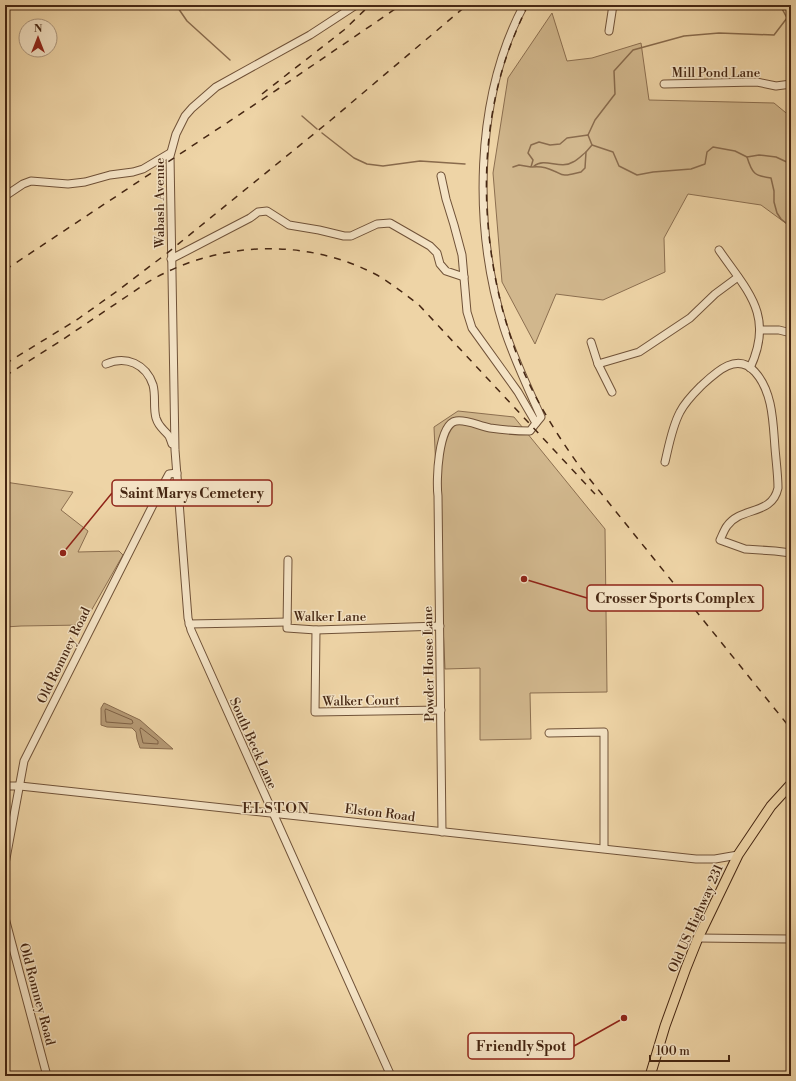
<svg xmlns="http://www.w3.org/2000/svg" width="796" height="1081" font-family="'Libre Bodoni',serif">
	<rect width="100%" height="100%" fill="#eed4a6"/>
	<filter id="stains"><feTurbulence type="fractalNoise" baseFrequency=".005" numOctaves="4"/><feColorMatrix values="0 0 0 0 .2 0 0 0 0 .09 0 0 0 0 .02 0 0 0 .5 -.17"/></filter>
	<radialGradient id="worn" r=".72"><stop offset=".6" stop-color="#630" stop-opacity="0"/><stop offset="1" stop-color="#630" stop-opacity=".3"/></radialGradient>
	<!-- green -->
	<g fill="#d1b78d" stroke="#8c6f50">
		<polygon points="552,13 567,61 592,58 641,43 649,100 774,103 791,117 791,227 761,205 688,194 664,238 665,272 603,300 556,294 535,344 502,282 493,173 508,78"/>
		<polygon points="458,411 514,417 605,529 607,692 530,693 531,739 480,740 480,668 445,669 434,427"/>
		<polygon points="5,482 73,492 61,510 88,531 78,552 119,551 123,555 83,625 21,626 5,627"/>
	</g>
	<!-- water -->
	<polygon fill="#b59974" stroke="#896b4d" points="104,703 140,720 173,749 140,748 137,739 136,732 132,728 107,727 101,725 101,708"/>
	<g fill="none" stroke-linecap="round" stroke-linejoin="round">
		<!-- shore -->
		<g stroke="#7e6044" stroke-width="1">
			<polygon points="106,709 132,720 133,723 131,724 106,722 105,711"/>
			<polygon points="141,728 158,741 158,744 143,743 140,730"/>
		</g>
		<!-- stream -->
		<g stroke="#896b4d" stroke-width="1.5">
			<polyline points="176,5 187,21 230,60"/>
			<polyline points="302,116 317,129"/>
			<polyline points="322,133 354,158 367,164 383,166 420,161 465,164"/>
			<polyline points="588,135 595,120 615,94 614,71 633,50 684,36 719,33 774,35 787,18 780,5"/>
			<path d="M747 157C752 173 754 176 771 178L774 191V202L777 213 781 219 791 227"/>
			<path d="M534 166C545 157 560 170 573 162 578 160 582 155 586 152"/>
			<polyline points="513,167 519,165 531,167 533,160 528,153 531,145 539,142 550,145 560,144 567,138 588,135 592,145 613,152 619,166 637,175 653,172 691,169 705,164 707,152 713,147 735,151 747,157 759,155 776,157 791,164"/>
			<path d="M532 167C539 166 548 168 554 171 558 172 561 176 566 175 570 175 576 173 581 172L585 168 586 152 592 145"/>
		</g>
		<defs>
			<g id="minor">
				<polyline points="356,5 310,35 216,87 192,108 185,116 176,134 170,156 175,450 188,618 191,630 391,1076"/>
				<path d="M524 5C474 99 473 228 504 328 514 359 528 388 541 417L536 423"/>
				<polyline points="609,31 613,5"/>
				<polyline points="664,84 757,82 776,86 791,84"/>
				<path d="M441 176 446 199 454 225 462 255 467 312 472 328 518 392 536 423 530 431C516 431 503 430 490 428 479 426 466 419 456 421 438 424 436 481 438 496L442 832"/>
				<polyline points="5,196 23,184 31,181 68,184 85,182 110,175 133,172 143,169 170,153"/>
				<path d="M719 250C747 291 775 315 750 368"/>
				<polyline points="171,259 250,218 258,212 267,211 289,225 319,230 344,236 351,236 377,224 390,223 430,246 437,253 440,264 446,271 464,277"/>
				<polyline points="760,330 779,330 791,333"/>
				<polyline points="591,342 598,364 612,392"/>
				<path d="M106 364C126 355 146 364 153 385 156 396 153 407 156 418 159 428 164 429 169 436 170 438 171 441 172 444"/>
				<polyline points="598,364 639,352 690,318 715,294 738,277"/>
				<path d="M665 462C669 445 672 427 680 412 685 402 693 394 701 386 715 373 737 351 755 372 773 392 773 423 775 448 776 461 778 475 778 488 772 516 741 506 727 526 724 530 722 536 720 540L745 549 775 551 791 553"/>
				<polyline points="288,560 287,628 316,630 440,626"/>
				<polyline points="189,624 287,622"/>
				<polyline points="316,630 315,712 441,710"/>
				<polyline points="549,733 604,732 604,848"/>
				<polyline points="5,786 20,786 696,859 715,859 738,855"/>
				<polyline points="5,864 24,761 162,487 169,474 177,473"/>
				<polyline points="5,918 47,1076"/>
				<polyline points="698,938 791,939"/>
			</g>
			<polyline id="major" points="650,1076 665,1026 686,968 698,938 738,855 771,806 791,784"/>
		</defs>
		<!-- minor casing -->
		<use href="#minor" stroke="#705238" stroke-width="9"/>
		<!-- major casing -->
		<use href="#major" stroke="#462713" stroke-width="11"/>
		<!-- minor -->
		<use href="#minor" stroke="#f4e3c5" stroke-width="7"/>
		<!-- major -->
		<use href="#major" stroke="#eed4a6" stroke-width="9"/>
		<!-- rail -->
		<g stroke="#462713" stroke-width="1.5" stroke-dasharray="7 7" stroke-linecap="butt">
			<path d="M528 5C520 21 513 38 507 55 473 154 483 275 523 370 538 405 558 436 580 467L791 729"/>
			<polyline points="262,94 344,30 370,5"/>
			<polyline points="5,270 278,89 401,5"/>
			<polyline points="5,364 78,319 120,289 166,254 331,120 467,5"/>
			<path d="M5 376 59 342 148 282C217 241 305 237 377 275 392 284 405 294 419 305L595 494"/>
		</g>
	</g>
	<g text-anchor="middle" stroke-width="3" stroke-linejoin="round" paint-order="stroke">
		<!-- street labels -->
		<g font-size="13" fill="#462713" stroke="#f4e3c5">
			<text x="716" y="77">Mill Pond Lane</text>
			<text transform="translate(159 203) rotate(-90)" y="5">Wabash Avenue</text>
			<text x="330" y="621">Walker Lane</text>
			<text transform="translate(63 655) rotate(-64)" y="5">Old Romney Road</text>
			<text transform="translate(428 664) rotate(-91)" y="5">Powder House Lane</text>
			<text transform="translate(361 700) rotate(-1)" y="5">Walker Court</text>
			<text transform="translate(254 743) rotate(66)" y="5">South Beck Lane</text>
			<text transform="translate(380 812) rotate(7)" y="5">Elston Road</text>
			<text transform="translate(695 918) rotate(-66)" y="5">Old US Highway 231</text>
			<text transform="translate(38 994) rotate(75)" y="5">Old Romney Road</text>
		</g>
		<!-- quarter labels -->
		<g font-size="15" letter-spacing="1" fill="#462713" stroke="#f4e3c5">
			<text x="276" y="813">ELSTON</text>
		</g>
	</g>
	<!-- callouts -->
	<path fill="none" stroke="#8f2418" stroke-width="1.5" d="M63 553L112 493M524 579L587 598M624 1018L574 1046"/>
	<g fill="#8f2418" stroke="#f4e3c5" stroke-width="1.5">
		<circle cx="63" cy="553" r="4"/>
		<circle cx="524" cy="579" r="4"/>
		<circle cx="624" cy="1018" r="4"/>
	</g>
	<g fill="#f4e3c5" stroke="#8f2418" stroke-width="1.5">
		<rect x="112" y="480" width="160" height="26" rx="4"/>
		<rect x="587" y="585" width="176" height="26" rx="4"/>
		<rect x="468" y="1033" width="106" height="26" rx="4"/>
	</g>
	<g font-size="14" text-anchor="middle" font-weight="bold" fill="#462713">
		<text x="192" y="498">Saint Marys Cemetery</text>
		<text x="675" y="603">Crosser Sports Complex</text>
		<text x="521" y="1051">Friendly Spot</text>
	</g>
	<!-- margin -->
	<rect width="796" height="1081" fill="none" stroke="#eed4a6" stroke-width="20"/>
	<rect x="6" y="6" width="784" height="1069" fill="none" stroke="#462713" stroke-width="2"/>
	<rect x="10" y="10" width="776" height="1061" fill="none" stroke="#462713"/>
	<!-- north arrow -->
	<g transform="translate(38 38)"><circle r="19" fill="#f4e3c5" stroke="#ae987e"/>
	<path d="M0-3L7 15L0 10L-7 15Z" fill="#8f2418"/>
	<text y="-6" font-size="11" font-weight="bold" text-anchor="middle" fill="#462713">N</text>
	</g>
	<!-- scale -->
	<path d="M650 1055v6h79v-6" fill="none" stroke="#462713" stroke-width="2"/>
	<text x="656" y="1055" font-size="12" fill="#462713" stroke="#f4e3c5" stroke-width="3" paint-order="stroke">100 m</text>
	<rect width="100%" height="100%" filter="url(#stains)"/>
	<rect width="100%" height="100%" fill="url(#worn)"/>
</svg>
